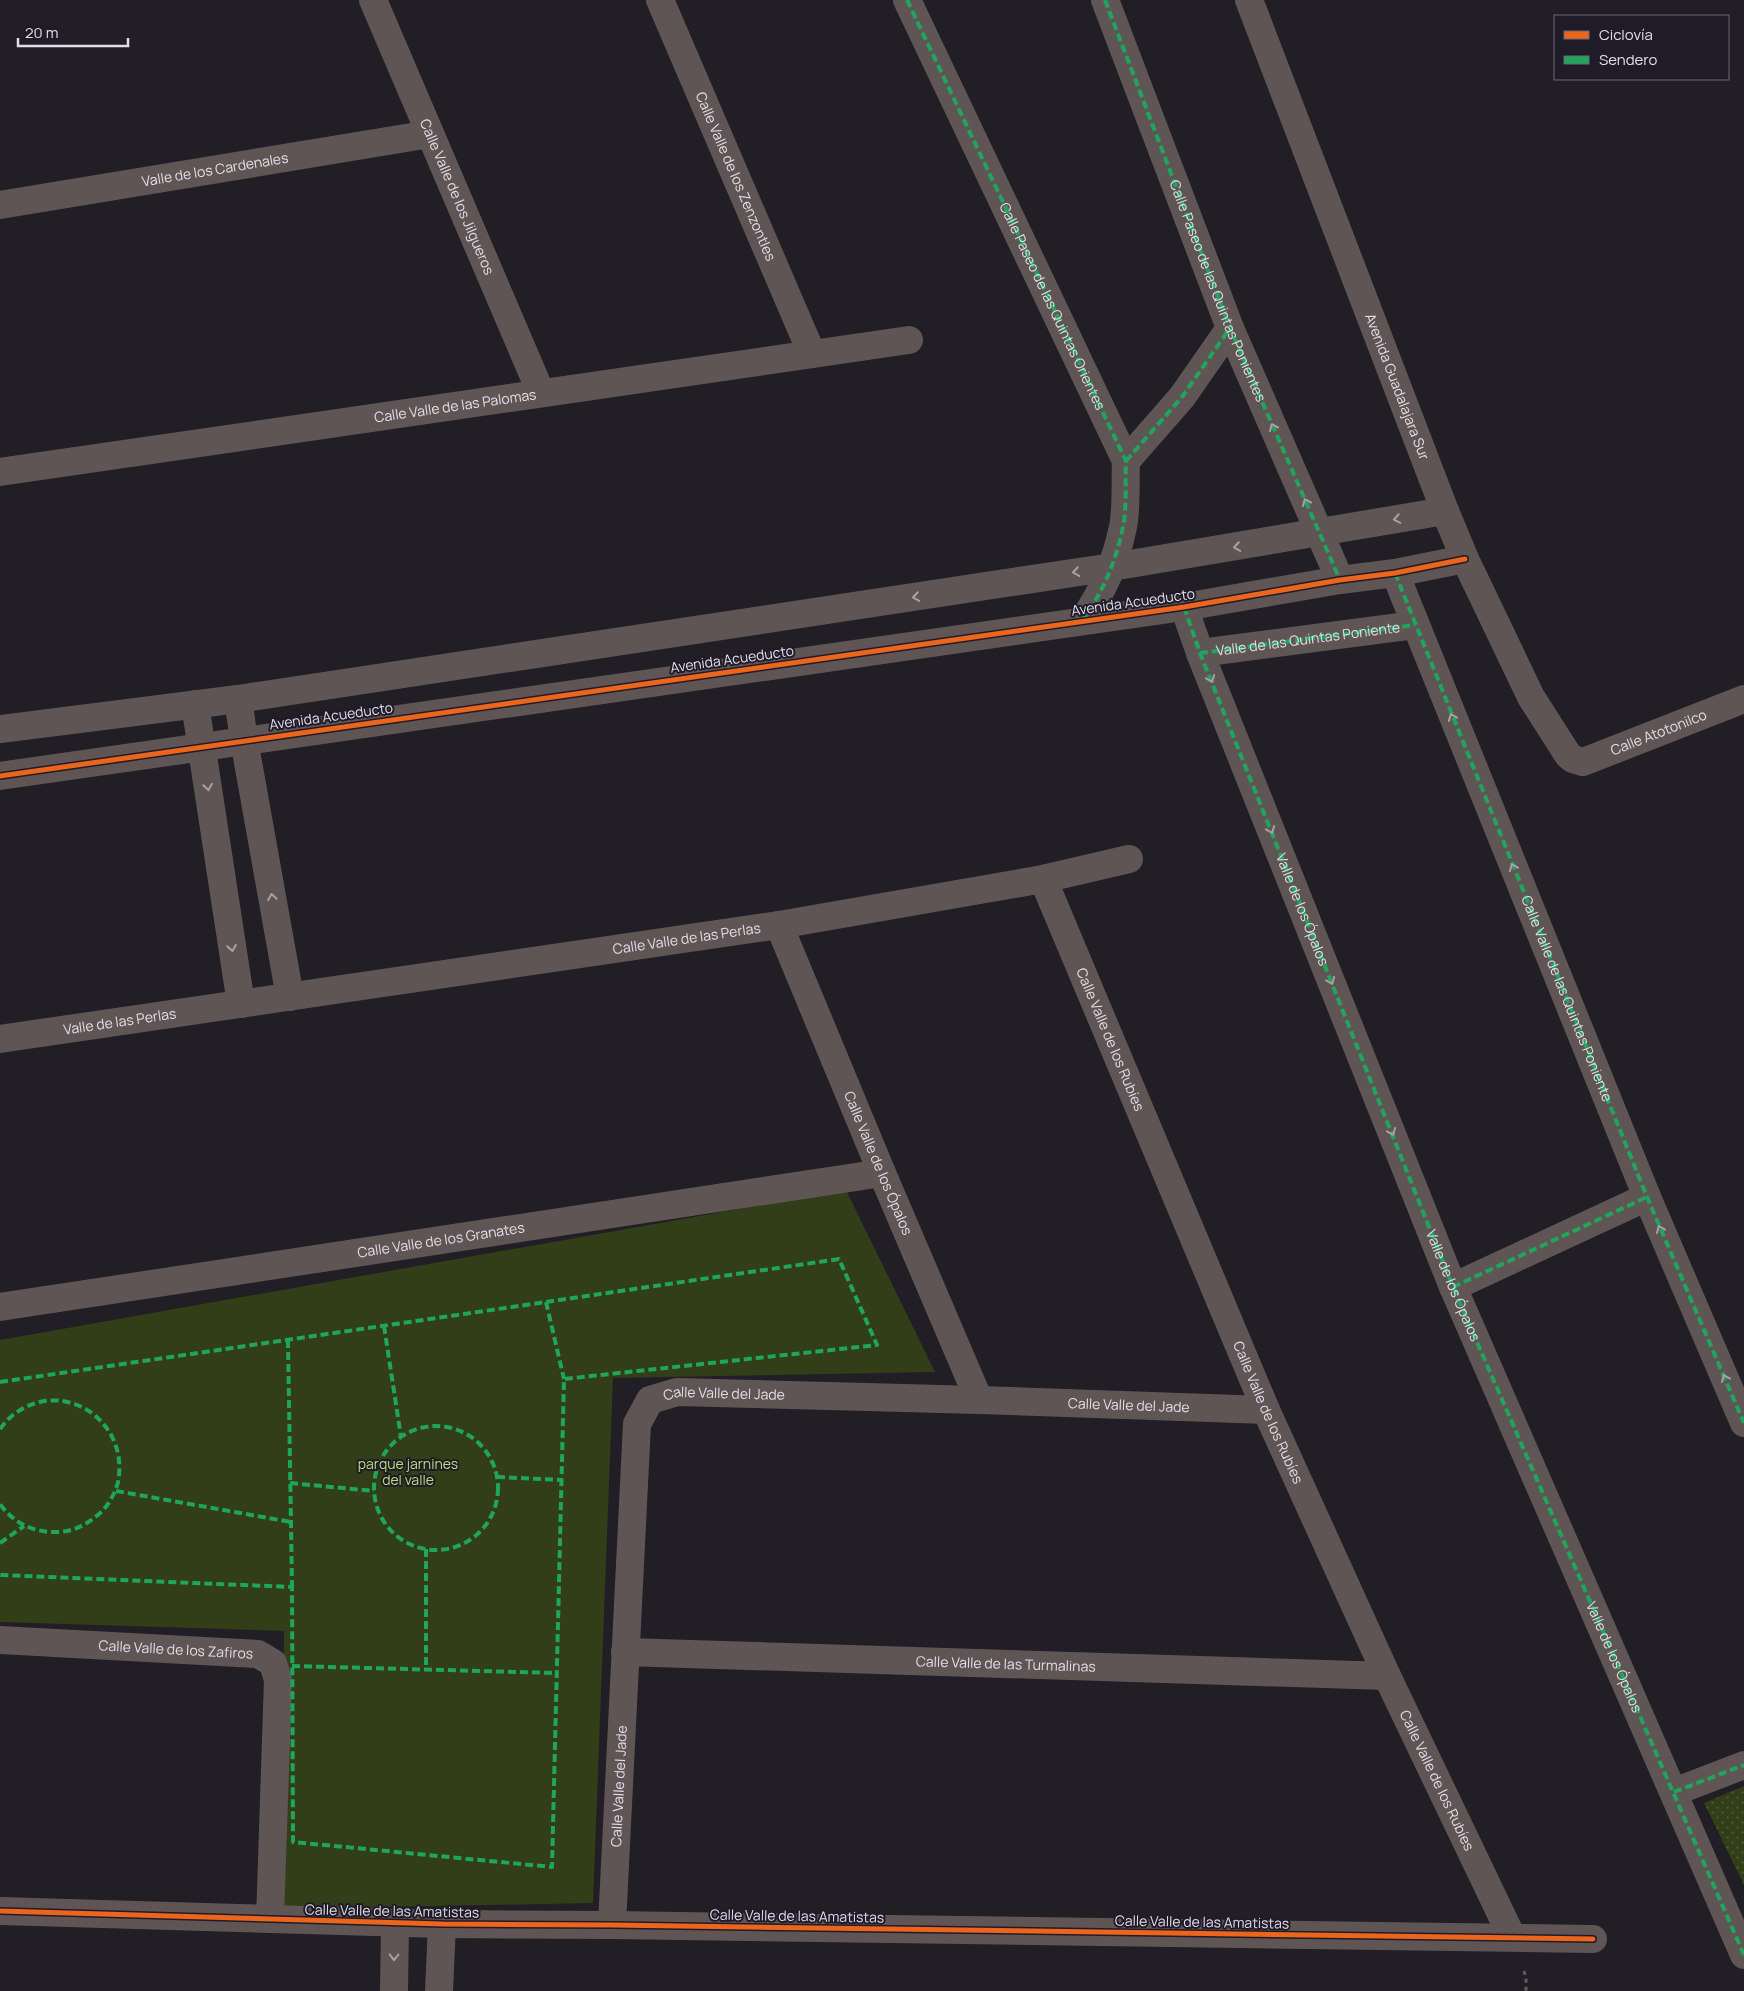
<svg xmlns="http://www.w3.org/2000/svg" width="1744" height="1991" font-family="Manrope,sans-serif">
	<defs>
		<pattern id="grass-dots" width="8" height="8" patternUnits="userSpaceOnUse" patternTransform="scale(1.25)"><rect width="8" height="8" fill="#313e17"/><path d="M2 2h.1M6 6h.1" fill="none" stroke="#4f5939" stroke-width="1.8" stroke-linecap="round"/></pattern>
	</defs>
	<rect width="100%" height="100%" fill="#211e26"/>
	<!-- grass -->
	<polygon fill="url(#grass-dots)" points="1744,1786 1744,1885 1704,1803"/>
	<!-- park -->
	<polygon fill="#313e17" points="846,1190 935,1372 613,1378 593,1903 281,1909 284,1631 0,1622 0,1340"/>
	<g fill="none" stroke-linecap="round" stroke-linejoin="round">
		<!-- path -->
		<polyline stroke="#635c5e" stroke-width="3" stroke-dasharray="4 4" stroke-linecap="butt" points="1524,1971 1526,1978 1526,1991"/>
		<!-- minor -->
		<g stroke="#605555" stroke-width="28">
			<path id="s1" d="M373 0 541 393"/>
			<path id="s2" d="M660 0 812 354"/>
			<path d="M907 0 1126 461C1125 482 1127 506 1123 527 1115 564 1104 589 1083 620"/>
			<path id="s3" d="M1105 0 1230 328 1340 580"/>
			<path id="s4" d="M1249 0 1445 511 1465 559 1531 697 1568 755 1573 759 1583 762 1744 699"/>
			<path id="s5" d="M0 205 430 134"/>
			<polyline points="1126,461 1182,397 1230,328"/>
			<path id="s6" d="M0 472 909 340"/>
			<path id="s7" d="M1395 573 1647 1197 1744 1423"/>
			<polyline points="1184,607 1200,653 1453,1287 1744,1955"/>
			<polyline points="1200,653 1415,625"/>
			<polyline points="238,699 244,740 290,997"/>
			<polyline points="195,704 241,1004"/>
			<polyline points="0,729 238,699 1112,567 1445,511"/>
			<polyline points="0,776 1184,607 1340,580 1395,573 1465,559"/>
			<path id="s8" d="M1043 879 1266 1410 1387 1676 1512 1937"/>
			<path id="s9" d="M779 925 882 1173 979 1400"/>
			<path id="s10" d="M0 1039 779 925 1043 879 1129 859"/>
			<polyline points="1453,1287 1647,1197"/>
			<path id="s11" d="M0 1307 882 1173"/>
			<path id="s12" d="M0 1640 258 1654 273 1663 278 1680 270 1919"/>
			<path id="s13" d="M625 1652 1387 1676"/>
			<polyline points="1674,1792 1744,1765"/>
			<polyline points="0,1911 442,1924 612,1925 1593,1939"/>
			<path id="s14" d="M612 1925 637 1424 650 1400 677 1392 979 1400 1266 1410"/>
			<polyline points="394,1991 395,1923"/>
			<polyline points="439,1991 442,1924"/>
		</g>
		<!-- quiet -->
		<g stroke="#20a55d" stroke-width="4" stroke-dasharray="8 4" stroke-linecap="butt">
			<path id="s15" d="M907 0 1126 461C1125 482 1127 506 1123 527 1115 564 1104 589 1083 620"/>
			<polyline points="1105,0 1230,328 1340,580"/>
			<polyline points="1126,461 1182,397 1230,328"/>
			<polyline points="1395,573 1647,1197 1744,1423"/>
			<path id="s16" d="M1184 607 1200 653 1453 1287 1744 1955"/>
			<path id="s17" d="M1200 653 1415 625"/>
			<polyline points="1453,1287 1647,1197"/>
			<polyline points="546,1302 564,1379"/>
			<polyline points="384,1326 401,1437"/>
			<polyline points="288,1340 292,1587"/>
			<polyline points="0,1382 839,1259 877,1345 564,1379 552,1867 293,1842 292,1587 0,1575"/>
			<circle cx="436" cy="1488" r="62"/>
			<path d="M0 1429C4 1424 8 1419 13 1415 63 1376 130 1421 118 1482 115 1494 108 1506 99 1514 87 1524 75 1531 59 1532 35 1533 14 1524 0 1504"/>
			<polyline points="497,1477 562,1480"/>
			<polyline points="290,1483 374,1491"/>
			<polyline points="116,1491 291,1522"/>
			<polyline points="0,1543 24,1526"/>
			<polyline points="426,1549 426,1670"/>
			<polyline points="292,1666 557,1673"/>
			<polyline points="1674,1792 1744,1765"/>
		</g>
		<defs>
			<g id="cycleway">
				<polyline points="0,776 1184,607 1340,580 1395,573 1465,559"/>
				<polyline points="0,1911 442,1924 612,1925 1593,1939"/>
			</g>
		</defs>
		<!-- cycleway casing -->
		<use href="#cycleway" stroke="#201b29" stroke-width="8"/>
		<!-- cycleway -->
		<use href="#cycleway" stroke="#eb651d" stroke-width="5"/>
	</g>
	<!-- one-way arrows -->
	<defs><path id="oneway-chevron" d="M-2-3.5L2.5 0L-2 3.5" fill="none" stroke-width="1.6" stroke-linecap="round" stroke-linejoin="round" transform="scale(1.25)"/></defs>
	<g stroke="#a7a0a6">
		<use href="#oneway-chevron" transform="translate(1273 427) rotate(-114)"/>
		<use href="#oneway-chevron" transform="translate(1306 502) rotate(-114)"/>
		<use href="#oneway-chevron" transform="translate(1397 519) rotate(170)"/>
		<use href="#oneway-chevron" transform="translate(1237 547) rotate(171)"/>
		<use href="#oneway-chevron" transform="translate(1076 572) rotate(171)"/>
		<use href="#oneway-chevron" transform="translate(916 597) rotate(171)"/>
		<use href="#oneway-chevron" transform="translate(1211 679) rotate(68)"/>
		<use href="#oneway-chevron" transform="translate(1452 717) rotate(-112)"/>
		<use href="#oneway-chevron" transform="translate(208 787) rotate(81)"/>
		<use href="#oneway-chevron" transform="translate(1271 830) rotate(68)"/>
		<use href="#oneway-chevron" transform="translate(1513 867) rotate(-112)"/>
		<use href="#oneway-chevron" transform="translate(272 897) rotate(-100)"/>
		<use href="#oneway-chevron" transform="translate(232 948) rotate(81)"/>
		<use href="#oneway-chevron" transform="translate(1331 981) rotate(68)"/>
		<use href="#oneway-chevron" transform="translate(1392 1132) rotate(68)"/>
		<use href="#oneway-chevron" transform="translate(1660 1229) rotate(-113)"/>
		<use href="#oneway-chevron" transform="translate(1725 1378) rotate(-113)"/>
		<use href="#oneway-chevron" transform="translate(394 1957) rotate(91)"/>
	</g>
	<g text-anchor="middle" stroke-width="4" stroke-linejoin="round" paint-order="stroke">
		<!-- street labels -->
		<g font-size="14" fill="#e1dee8" stroke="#201b29">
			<text dy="5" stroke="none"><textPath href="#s5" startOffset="218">Valle de los Cardenales</textPath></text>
			<text dy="5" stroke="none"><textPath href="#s2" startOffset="192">Calle Valle de los Zenzontles</textPath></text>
			<text dy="5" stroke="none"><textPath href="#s1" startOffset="214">Calle Valle de los Jilgueros</textPath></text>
			<text dy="5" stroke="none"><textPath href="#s3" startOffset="312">Calle Paseo de las Quintas Ponientes</textPath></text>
			<text dy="5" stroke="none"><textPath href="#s15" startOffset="339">Calle Paseo de las Quintas Orientes</textPath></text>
			<text dy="5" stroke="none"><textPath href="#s4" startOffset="414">Avenida Guadalajara Sur</textPath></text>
			<text dy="5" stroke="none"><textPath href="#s6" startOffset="460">Calle Valle de las Palomas</textPath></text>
			<text transform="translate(1133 602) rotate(-8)" y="5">Avenida Acueducto</text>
			<text dy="5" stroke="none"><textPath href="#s17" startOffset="109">Valle de las Quintas Poniente</textPath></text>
			<text transform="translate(732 659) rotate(-8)" y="5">Avenida Acueducto</text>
			<text transform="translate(331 716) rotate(-8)" y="5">Avenida Acueducto</text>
			<text dy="5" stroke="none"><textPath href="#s4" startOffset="919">Calle Atotonilco</textPath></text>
			<text dy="5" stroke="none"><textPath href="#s16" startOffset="325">Valle de los Ópalos</textPath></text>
			<text dy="5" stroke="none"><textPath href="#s10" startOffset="694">Calle Valle de las Perlas</textPath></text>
			<text dy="5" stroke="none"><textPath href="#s7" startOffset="459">Calle Valle de las Quintas Poniente</textPath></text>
			<text dy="5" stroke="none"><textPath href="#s10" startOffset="121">Valle de las Perlas</textPath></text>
			<text dy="5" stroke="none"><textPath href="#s8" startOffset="174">Calle Valle de los Rubíes</textPath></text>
			<text dy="5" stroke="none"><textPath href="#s9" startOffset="258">Calle Valle de los Ópalos</textPath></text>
			<text dy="5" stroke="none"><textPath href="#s11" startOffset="446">Calle Valle de los Granates</textPath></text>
			<text dy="5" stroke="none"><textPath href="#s16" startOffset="730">Valle de los Ópalos</textPath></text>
			<text dy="5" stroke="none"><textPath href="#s14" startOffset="604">Calle Valle del Jade</textPath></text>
			<text dy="5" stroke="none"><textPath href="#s14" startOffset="1009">Calle Valle del Jade</textPath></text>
			<text dy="5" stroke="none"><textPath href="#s8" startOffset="579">Calle Valle de los Rubíes</textPath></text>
			<text dy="5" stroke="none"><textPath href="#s12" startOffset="176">Calle Valle de los Zafiros</textPath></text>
			<text dy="5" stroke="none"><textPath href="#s16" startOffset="1135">Valle de los Ópalos</textPath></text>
			<text dy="5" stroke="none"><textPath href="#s13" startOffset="381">Calle Valle de las Turmalinas</textPath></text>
			<text dy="5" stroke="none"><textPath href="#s8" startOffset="984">Calle Valle de los Rubíes</textPath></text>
			<text dy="5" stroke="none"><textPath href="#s14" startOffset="139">Calle Valle del Jade</textPath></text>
			<text transform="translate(392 1911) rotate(1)" y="5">Calle Valle de las Amatistas</text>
			<text transform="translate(797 1916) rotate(1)" y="5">Calle Valle de las Amatistas</text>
			<text transform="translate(1202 1922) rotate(1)" y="5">Calle Valle de las Amatistas</text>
		</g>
		<!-- park labels -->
		<g font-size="14" fill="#b8dd7b" stroke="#201b29">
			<text x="408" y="1469">parque jarnines<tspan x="408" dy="16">del valle</tspan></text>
		</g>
	</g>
	<!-- legend -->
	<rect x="1554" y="15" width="175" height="65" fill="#201b29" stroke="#6d6975"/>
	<rect x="1564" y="31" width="25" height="8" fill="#eb651d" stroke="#6d6975"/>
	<text x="1599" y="40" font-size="15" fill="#e1dee8">Ciclovía</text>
	<rect x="1564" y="56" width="25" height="8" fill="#20a55d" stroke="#6d6975"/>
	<text x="1599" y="65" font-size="15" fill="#e1dee8">Sendero</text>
	<!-- scale -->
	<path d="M18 38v8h110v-8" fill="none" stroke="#e1dee8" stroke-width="2.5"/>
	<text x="25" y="38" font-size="15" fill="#e1dee8" stroke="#201b29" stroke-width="4" paint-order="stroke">20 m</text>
</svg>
